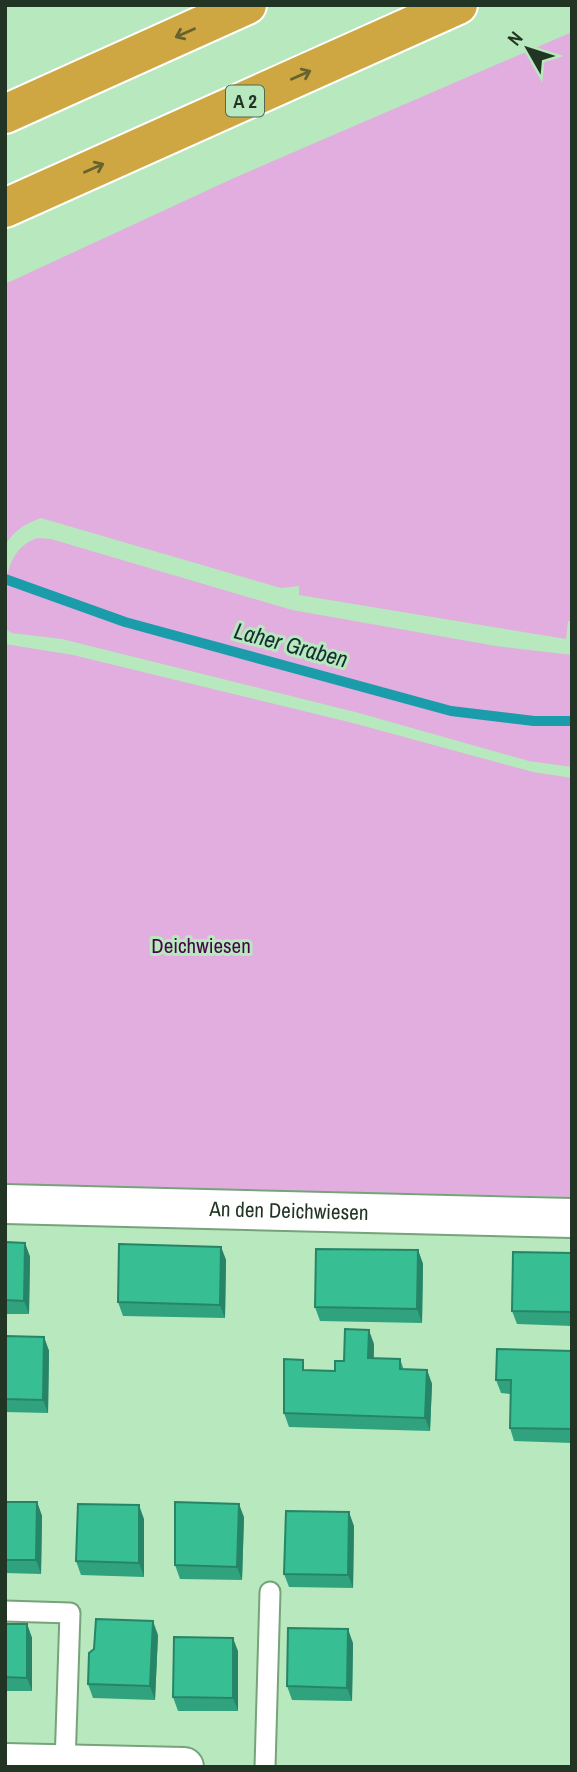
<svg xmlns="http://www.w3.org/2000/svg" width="577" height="1772" font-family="'Archivo Narrow',sans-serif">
	<rect width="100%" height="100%" fill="#b8e8bd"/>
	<!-- green -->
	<g fill="#e1aedf">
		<path d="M572 32V621H568L566 639 299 595V586L281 588 41 518C24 524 15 530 5 545V284L234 178Z"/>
		<path d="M37 538 51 539 292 610 496 646 572 655V767L529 761 359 713 62 639 12 633 5 629C5 597 0 551 37 538Z"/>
		<polygon points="5,644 73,655 349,722 533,772 572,778 572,1197 5,1184"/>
	</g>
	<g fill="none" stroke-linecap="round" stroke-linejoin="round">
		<!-- stream -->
		<polyline stroke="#1a9cab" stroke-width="10" points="5,579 125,622 451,711 534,721 572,721"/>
		<defs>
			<g id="service">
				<polyline points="5,1611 70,1613 65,1764"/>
				<polyline points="265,1767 270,1592"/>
			</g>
			<g id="minor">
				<path id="s1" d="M5 1204 572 1218"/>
				<polyline points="5,1763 184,1767"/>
			</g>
			<g id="motorway">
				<polyline points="5,114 247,5"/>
				<polyline points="5,208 458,5"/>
			</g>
		</defs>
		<!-- service casing -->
		<use href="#service" stroke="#76a37a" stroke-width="23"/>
		<!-- minor casing -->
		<use href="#minor" stroke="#76a37a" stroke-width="42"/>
		<!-- motorway casing -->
		<use href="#motorway" stroke="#fff" stroke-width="42"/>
		<!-- service -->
		<use href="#service" stroke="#fff" stroke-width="19"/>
		<!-- minor -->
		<use href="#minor" stroke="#fff" stroke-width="38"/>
		<!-- motorway -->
		<use href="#motorway" stroke="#cea742" stroke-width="38"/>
	</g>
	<!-- wall -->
	<g fill="#30a37e">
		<polygon points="5,1242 25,1243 30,1257 29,1314 5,1314"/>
		<polygon points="221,1247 226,1260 225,1318 123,1316 118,1302"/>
		<polygon points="418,1250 423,1264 422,1323 320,1321 315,1307"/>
		<polygon points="572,1253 572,1326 517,1324 512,1311"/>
		<polygon points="5,1336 44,1337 49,1351 48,1413 5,1412"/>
		<polygon points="374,1344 374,1359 400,1359 404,1370 427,1370 432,1384 430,1431 289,1427 284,1413 307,1370 335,1371 344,1361"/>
		<polygon points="572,1351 572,1443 514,1441 510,1428 510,1394 501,1393 496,1380"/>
		<polygon points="5,1502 37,1502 42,1516 41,1574 5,1573"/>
		<polygon points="244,1517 242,1580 180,1579 175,1565"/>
		<polygon points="144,1519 144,1577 81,1575 76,1561"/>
		<polygon points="354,1526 353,1588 289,1587 284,1574"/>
		<polygon points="5,1624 27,1624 32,1638 32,1691 5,1691"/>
		<polygon points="158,1635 155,1700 93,1698 88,1684"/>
		<polygon points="353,1643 352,1701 292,1700 287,1686"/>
		<polygon points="238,1651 238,1711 178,1711 173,1697"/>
	</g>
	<!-- shaded-wall -->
	<g fill="#278567">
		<polygon points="25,1243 30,1257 29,1314 24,1301"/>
		<polygon points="221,1247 226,1260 225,1318 220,1305"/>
		<polygon points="418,1250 423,1264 422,1323 417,1309"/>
		<polygon points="369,1330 374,1344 373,1372 368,1358"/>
		<polygon points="44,1337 49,1351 48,1413 43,1400"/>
		<polygon points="427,1370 432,1384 430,1431 425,1418"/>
		<polygon points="37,1502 42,1516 41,1574 36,1560"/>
		<polygon points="239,1504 244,1517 242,1580 237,1567"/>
		<polygon points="139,1505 144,1519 144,1577 139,1563"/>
		<polygon points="349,1512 354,1526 353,1588 348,1575"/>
		<polygon points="153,1621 158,1635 155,1700 150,1686"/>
		<polygon points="27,1624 32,1638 32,1691 27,1678"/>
		<polygon points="348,1629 353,1643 352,1701 347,1688"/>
		<polygon points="233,1638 238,1651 238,1711 233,1698"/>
	</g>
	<!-- building -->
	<g fill="#38be93" stroke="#278567" stroke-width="2">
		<polygon points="5,1242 25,1243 24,1301 5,1300"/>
		<polygon points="119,1244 221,1247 220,1305 118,1302"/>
		<polygon points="316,1249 418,1250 417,1309 315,1307"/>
		<polygon points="513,1252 572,1253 572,1312 512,1311"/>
		<polygon points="345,1329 369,1330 368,1358 400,1359 400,1369 427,1370 425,1418 284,1413 284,1359 303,1360 303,1370 335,1371 335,1361 344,1361"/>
		<polygon points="5,1336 44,1337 43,1400 5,1399"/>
		<polygon points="497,1349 572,1351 572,1429 510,1428 511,1380 496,1380"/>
		<polygon points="5,1502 37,1502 36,1560 5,1560"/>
		<polygon points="175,1502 239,1504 237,1567 175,1565"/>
		<polygon points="78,1504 139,1505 139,1563 76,1561"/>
		<polygon points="286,1511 349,1512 348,1575 284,1574"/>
		<polygon points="96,1619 153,1621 150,1686 88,1684 89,1653 94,1649"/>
		<polygon points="5,1624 27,1624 27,1678 5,1677"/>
		<polygon points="288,1628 348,1629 347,1688 287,1686"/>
		<polygon points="174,1637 233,1638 233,1698 173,1697"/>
	</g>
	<!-- one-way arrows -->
	<defs><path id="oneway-shaft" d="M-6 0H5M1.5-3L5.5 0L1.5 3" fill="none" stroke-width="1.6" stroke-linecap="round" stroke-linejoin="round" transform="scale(1.75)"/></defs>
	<g stroke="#676330">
		<use href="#oneway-shaft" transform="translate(185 33) rotate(156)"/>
		<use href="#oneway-shaft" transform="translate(301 75) rotate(-24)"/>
		<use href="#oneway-shaft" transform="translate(94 168) rotate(-24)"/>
	</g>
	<g text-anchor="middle" stroke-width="6" stroke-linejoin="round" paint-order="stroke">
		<!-- shield labels -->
		<rect fill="#b8e8bd" stroke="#4f6b52" stroke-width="2" x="226" y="85.5" width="38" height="31" rx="5"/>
		<g font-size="19" font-weight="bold" fill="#223524">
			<text x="245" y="108">A 2</text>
		</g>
		<!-- park labels -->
		<g font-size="21" fill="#49034a" stroke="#b8e8bd">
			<text x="201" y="953">Deichwiesen</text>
		</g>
		<!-- street labels -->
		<g font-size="21" fill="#223524" stroke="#b8e8bd">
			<text dy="7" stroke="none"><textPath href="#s1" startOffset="284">An den Deichwiesen</textPath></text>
		</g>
		<!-- water labels -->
		<g font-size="23" font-style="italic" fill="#142e32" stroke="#b8e8bd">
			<text transform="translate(291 645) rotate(15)" y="8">Laher Graben</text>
		</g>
	</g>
	<!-- border -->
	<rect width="577" height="1772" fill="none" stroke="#223524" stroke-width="14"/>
	<!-- north arrow -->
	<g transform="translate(528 49) rotate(309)" stroke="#b8e8bd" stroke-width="5" paint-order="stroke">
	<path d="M0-5L12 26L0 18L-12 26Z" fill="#223524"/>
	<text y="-10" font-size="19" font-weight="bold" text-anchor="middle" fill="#223524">N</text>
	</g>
</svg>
